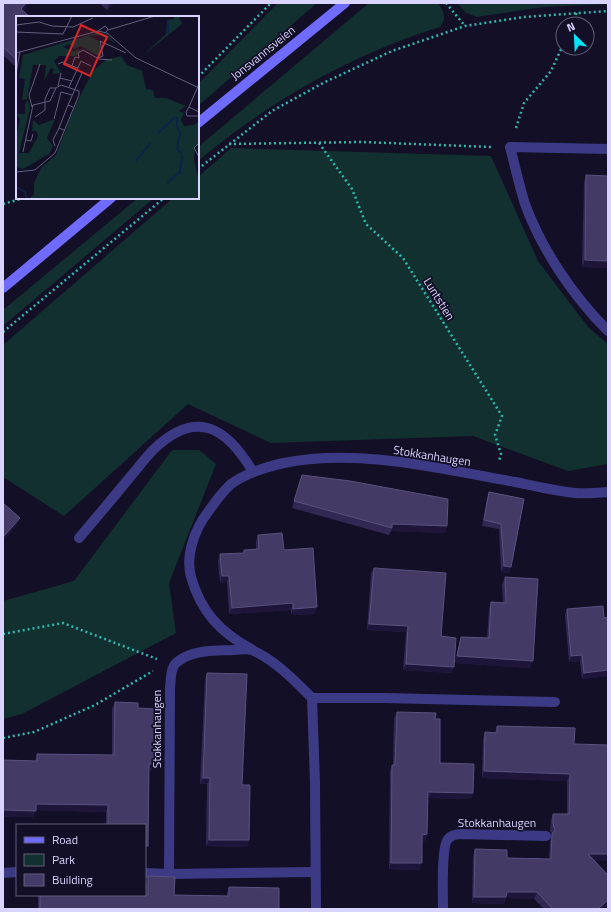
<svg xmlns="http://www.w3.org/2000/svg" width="611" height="912" font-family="'Titillium Web',sans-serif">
	<rect width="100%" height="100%" fill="#130f26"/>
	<!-- green -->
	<g fill="#12302f">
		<polygon points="278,3 317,3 198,106 198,84"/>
		<path d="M369 3H438C444 11 447 18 440 27 350 55 270 101 198 161V147Z"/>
		<polygon points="457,3 608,3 608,4 544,7 477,17 466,13"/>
		<polygon points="231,148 491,156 538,261 588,327 608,344 608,464 568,471 473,436 271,443 188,404 64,516 3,477 3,345 173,198 198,198 198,177"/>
		<polygon points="138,198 154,198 3,326 3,310"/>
		<polygon points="172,450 199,450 216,464 169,583 176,633 22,714 3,719 3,601 74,581"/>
	</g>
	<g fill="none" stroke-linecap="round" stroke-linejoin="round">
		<!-- path -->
		<g stroke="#2fb8b0" stroke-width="2.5" stroke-dasharray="2 3" stroke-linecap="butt">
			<polyline points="446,3 465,26"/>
			<polyline points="572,24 577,12"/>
			<polyline points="198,77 271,3"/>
			<polyline points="516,128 524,103 551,71 563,45"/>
			<polyline points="319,143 352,189 366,224 403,258 502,416 495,435 501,454 499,461"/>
			<polyline points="229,144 362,142 491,147"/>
			<polyline points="198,169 272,111 323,83 392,51 465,26 524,17 608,11"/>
			<polyline points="3,204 24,198"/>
			<polyline points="3,332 164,198"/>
			<polyline points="3,634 63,623 157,659"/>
			<polyline points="3,738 34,732 95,705 153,671"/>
		</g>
		<!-- street -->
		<g stroke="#3d3a85" stroke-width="10">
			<path d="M608 149 510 147C515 166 519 185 525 204 542 250 573 296 608 331"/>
			<path d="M79 538C96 518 113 498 130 477 138 468 145 458 154 449 197 408 227 428 253 472"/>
			<path d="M251 649C220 632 201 612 191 577 185 555 195 529 208 512 215 502 222 492 231 484 246 473 266 467 284 463 361 448 440 469 515 482 535 486 555 491 575 493 586 494 597 493 608 492"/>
			<path d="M312 698C294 680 276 661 252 650 247 648 239 650 234 650 215 651 190 649 175 664 170 670 171 681 170 688L169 874 315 872"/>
			<polyline points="3,873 17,872"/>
			<polyline points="145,873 169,874"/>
			<polyline points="316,909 315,783 312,698 384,698 555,702"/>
			<path d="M443 909C443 896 441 847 448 839 451 835 457 834 462 834L546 836"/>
		</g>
		<!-- secondary -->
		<g stroke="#6f6bff" stroke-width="10">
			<polyline points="198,123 345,3"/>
			<polyline points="3,288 111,198"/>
		</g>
	</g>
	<!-- wall -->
	<g fill="#312854">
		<polygon points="3,3 17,17 17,68 3,55"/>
		<polygon points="99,3 114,3 107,10"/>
		<polygon points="586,175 608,268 582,267 584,182"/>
		<polygon points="302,475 447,526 445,533 391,531 389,535 292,508"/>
		<polygon points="489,492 524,499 509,573 501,572 499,529 482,526 487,498"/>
		<polygon points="258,535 284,550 315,614 291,615 291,610 229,614 227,582 220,583 218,561 220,554 243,553 244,550 256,549 256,542"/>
		<polygon points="374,568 441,636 452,673 403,670 406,632 367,630 371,574"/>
		<polygon points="505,577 530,668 455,663 459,644 461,637 487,638 489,609 491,602 503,603 502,584"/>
		<polygon points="567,609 604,618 608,617 608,676 582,679 580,661 569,662 565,615"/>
		<polygon points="207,673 242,785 249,840 247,847 206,846 207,784 200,784 205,679"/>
		<polygon points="115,702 138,708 154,764 151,771 149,771 145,853 145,825 106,825 106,812 36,810 33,817 3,817 3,760 35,761 37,754 112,755 112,709"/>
		<polygon points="397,712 435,719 440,763 473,793 471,799 428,798 427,834 425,841 422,841 419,870 389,869 390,771 392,765 393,765 394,718"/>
		<polygon points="497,726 574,744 594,860 608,904 603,909 544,909 534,899 506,898 504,904 472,903 473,856 475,849 507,858 549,859 550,841 552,835 550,831 551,820 553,814 567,814 567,781 482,778 483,739 485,732 495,733"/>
		<polygon points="148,876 174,895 227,896 227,893 229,887 279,909 38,909 38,895 145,895 146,883"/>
	</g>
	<!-- shaded-wall -->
	<g fill="#1d163a">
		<polygon points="26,3 30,3 19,15 21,9"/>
		<polygon points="110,3 114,3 107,10 109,4"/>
		<polygon points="585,260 608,261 608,268 582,267"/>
		<polygon points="20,518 17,525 3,541 4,536"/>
		<polygon points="392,524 447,526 445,533 391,531 392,528"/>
		<polygon points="504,566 511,567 509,573 501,572"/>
		<polygon points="222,576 229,576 227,582 220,583"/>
		<polygon points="293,603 291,610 229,614 232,608"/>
		<polygon points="317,607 315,614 291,615 293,609"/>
		<polygon points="369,624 408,626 406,632 367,630"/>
		<polygon points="582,655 580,661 569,662 571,656"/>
		<polygon points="457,656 533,661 530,668 455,663"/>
		<polygon points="406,664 454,667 452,673 403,670"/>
		<polygon points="608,670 608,676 582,679 584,673"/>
		<polygon points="149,764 154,764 151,771 147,771"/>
		<polygon points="484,771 570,774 567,781 482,778"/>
		<polygon points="203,778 210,778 207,784 200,784"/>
		<polygon points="428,792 473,793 471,799 425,798"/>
		<polygon points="36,804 108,805 106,812 34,810"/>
		<polygon points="3,810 36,811 33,817 3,817"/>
		<polygon points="427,834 425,841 420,841 422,835"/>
		<polygon points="209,840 249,840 247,847 206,846"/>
		<polygon points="145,846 148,846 145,853"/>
		<polygon points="588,854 608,854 608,861 585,860"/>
		<polygon points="391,863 422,863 419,870 389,869"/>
		<polygon points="507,892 537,892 534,899 506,898 504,904 472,903 474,897"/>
		<polygon points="608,900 608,904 603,909 598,909"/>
	</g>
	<!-- building -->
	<g fill="#433a66" stroke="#5a527e">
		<polygon points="3,3 26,3 21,9 30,17 17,17 17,60 3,47"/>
		<polygon points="586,175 608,176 608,261 585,260"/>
		<polygon points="302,475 350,481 448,499 447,526 392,524 392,528 294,501"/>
		<polygon points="489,492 524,499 511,567 504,566 501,524 484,520"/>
		<polygon points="3,503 20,518 4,536 3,535"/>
		<polygon points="282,533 284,550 313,548 317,607 293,609 293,603 232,608 229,576 222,576 220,554 244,553 244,550 259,549 258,535"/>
		<polygon points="374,568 446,573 441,636 456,638 454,667 406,664 408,626 369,624"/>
		<polygon points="505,577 538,579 533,661 457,656 461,637 489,638 491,602 506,603"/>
		<polygon points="603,606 604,618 608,617 608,670 584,673 582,655 571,656 567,609"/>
		<polygon points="207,673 247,674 242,785 250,785 249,840 209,840 210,778 203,778"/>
		<polygon points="115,702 138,703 138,708 155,709 154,764 149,764 148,846 145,846 145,825 108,825 108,805 36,804 36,811 3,810 3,760 37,761 37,754 114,755"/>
		<polygon points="397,712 436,713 435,719 440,719 440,763 474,764 473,793 428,792 427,834 422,835 422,863 391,863 392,765 395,765"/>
		<polygon points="497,726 575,728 574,744 608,745 608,854 588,854 608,875 608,900 598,909 553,909 537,892 507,892 506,897 474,897 475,849 507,850 507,858 551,859 552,834 555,830 553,824 553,814 569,814 570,774 484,771 485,732 497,733"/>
		<polygon points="148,876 175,877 174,895 229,896 229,887 279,888 279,909 40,909 40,895 148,895"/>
	</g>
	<g text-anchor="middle" stroke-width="3.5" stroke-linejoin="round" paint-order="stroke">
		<!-- street labels -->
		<g font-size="12" fill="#d9d4ff" stroke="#130f26">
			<text transform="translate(263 53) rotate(-39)" y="4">Jonsvannsveien</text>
			<text transform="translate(439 299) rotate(58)" y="4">Luntstien</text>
			<text transform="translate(432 456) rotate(9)" y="4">Stokkanhaugen</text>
			<text transform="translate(157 729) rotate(-90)" y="4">Stokkanhaugen</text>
			<text x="497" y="827">Stokkanhaugen</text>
		</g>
	</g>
	<!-- overview -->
	<g transform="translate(16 16)">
		<rect width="183" height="183" fill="#130f26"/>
		<path d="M158 0H167L163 2 166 8 125 41 150 18 151 4 158 3ZM83 16 91 18 101 29 83 16V19L72 20 83 25 86 39 84 41 65 30 58 33 53 28 47 31 57 35 65 33 60 40H43L38 45 45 57 36 58 38 53 35 52 28 65 30 49H17L11 83 6 84 9 63 3 62 7 39ZM105 40 111 49 126 55 130 73 137 74 139 82H150L170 90 163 95 168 97 165 104 168 110 178 109 183 105V129L179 130 178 144 183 165V183H13L18 178V167L25 152 40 139 59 90 77 55 90 44ZM12 84 14 92 3 137H13L19 126 22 119 20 115H16L17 104 23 109 39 103 31 122 37 130 33 138 7 153 0 151V122L4 103 0 98H9V87Z" fill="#12302f"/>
		<path fill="none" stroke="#0c2248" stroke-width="2" d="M152 5V18M161 101V109L164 117 161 133 166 138M142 117 159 101M120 145 134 127M151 167 164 156 166 139M0 171 9 176 11 183"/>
		<path fill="none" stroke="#625e7d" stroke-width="1" d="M0 9 23 6 36 10 57 11 77 2M92 14 139 0M82 15 91 17 120 42 183 72M0 16 47 18 56 0M0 37 82 15 89 10 92 13 90 16M63 42 62 37 67 34 83 43 96 44M82 42 87 40 84 25 110 37M42 48 47 46 56 50M62 52 56 50 59 41 63 42M0 58 4 35M44 62 56 65M183 68 173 91 183 96M42 70 45 57M53 71 65 45 75 50M16 91 13 79 24 48M57 91 52 89 66 57M173 91 170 96 171 100H183M19 101 29 94V83L34 72H40M38 103 45 76 56 79M48 114 43 112 52 89M10 124 15 125 17 118M183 127 178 132 183 141M39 130 37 124 43 112M0 156 19 154 39 137 63 79V75L45 69 40 72 34 85 17 89 7 136"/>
		<path fill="#d62828" fill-opacity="0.15" stroke="#d62828" stroke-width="2" d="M65 9 91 21 74 60 48 48Z"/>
		<rect width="183" height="183" fill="none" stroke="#d9d4ff" stroke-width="2"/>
	</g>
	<!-- border -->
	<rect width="611" height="912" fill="none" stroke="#d9d4ff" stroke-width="8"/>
	<!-- legend -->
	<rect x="16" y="824" width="130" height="72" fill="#130f26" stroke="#625e7d"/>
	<rect x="24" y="837" width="20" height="6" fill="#6f6bff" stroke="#625e7d"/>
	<text x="52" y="844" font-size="12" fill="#d9d4ff">Road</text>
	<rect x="24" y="854" width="20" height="12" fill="#12302f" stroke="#625e7d"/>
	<text x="52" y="864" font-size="12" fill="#d9d4ff">Park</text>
	<rect x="24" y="874" width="20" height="12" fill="#433a66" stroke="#625e7d"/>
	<text x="52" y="884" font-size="12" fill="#d9d4ff">Building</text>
	<!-- north arrow -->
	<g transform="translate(575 36) rotate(336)"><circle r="19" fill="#130f26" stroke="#625e7d"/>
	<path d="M0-3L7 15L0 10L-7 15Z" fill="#00e5ff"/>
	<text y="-6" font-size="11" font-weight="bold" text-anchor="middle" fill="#d9d4ff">N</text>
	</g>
</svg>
